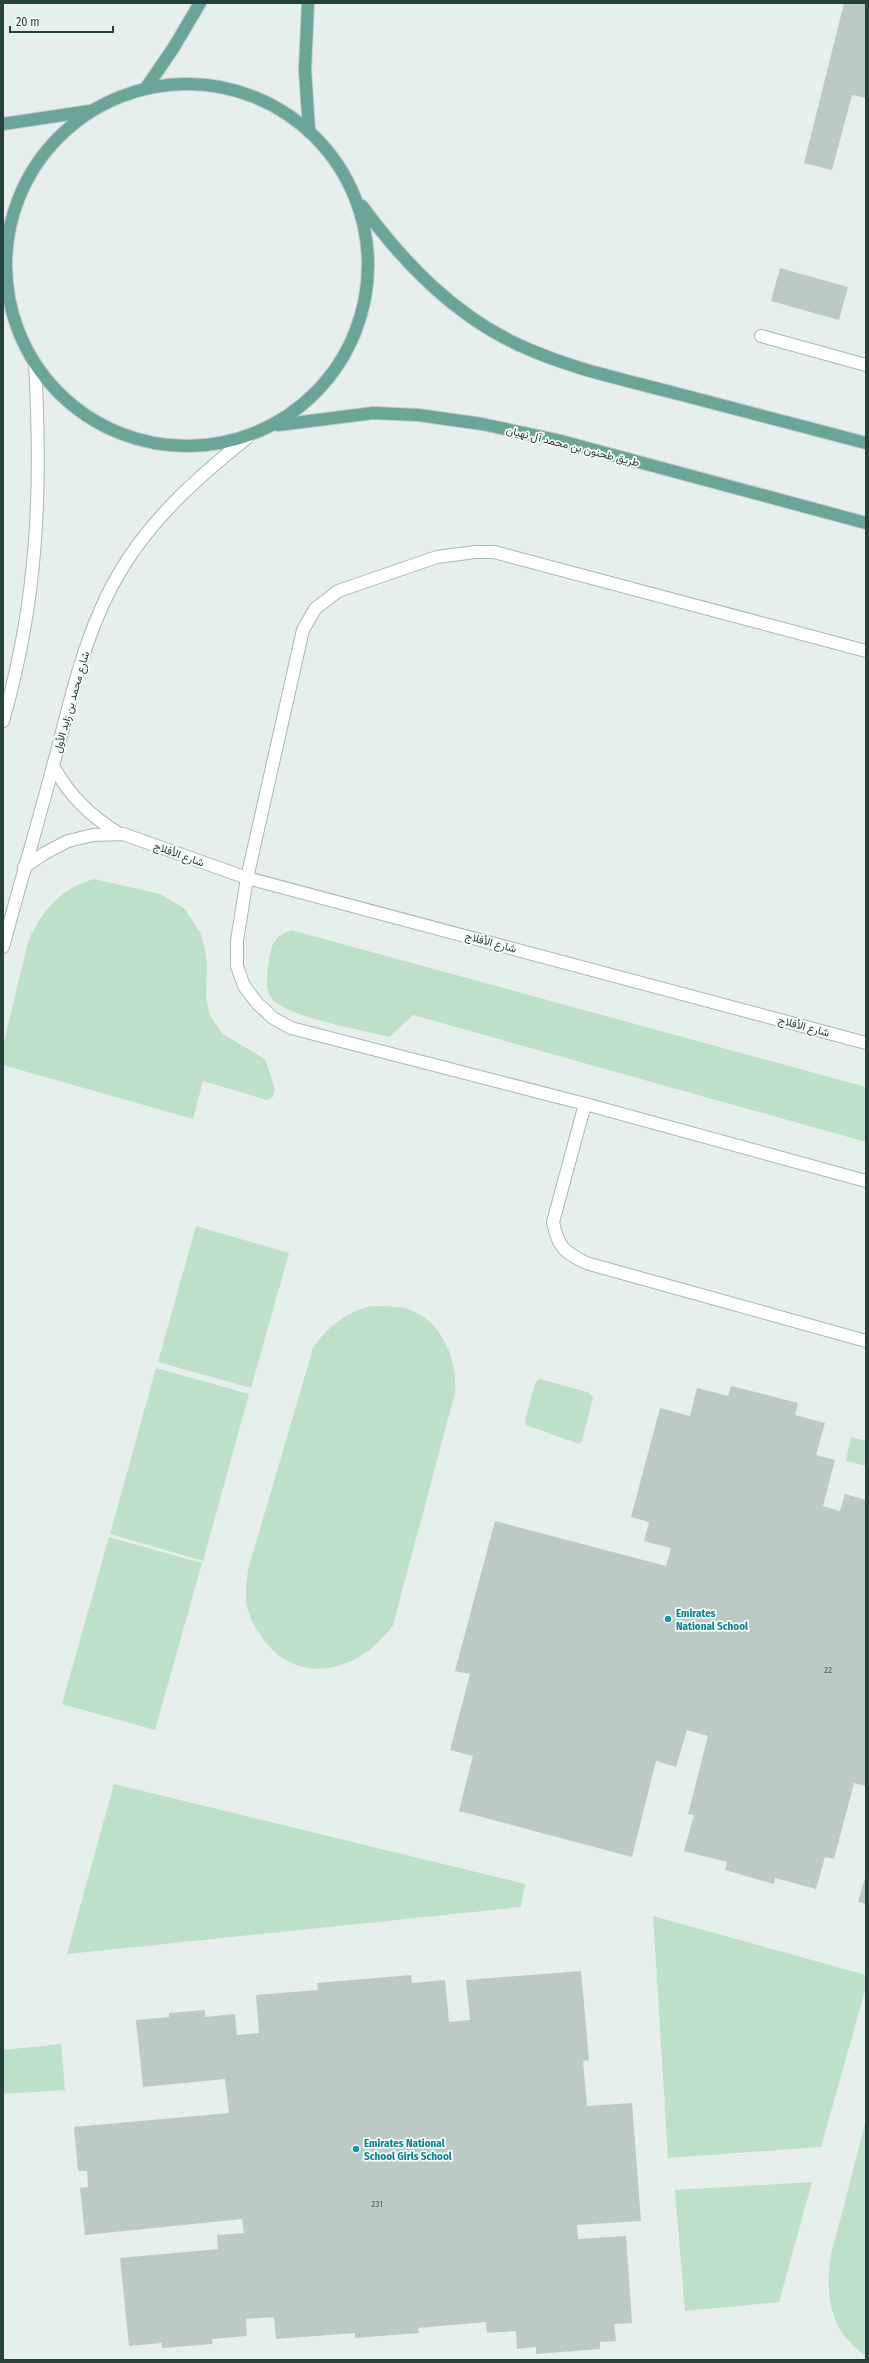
<svg xmlns="http://www.w3.org/2000/svg" width="869" height="2363" font-family="'Fira Sans Condensed',Vazirmatn,sans-serif">
	<rect width="100%" height="100%" fill="#e6efeb"/>
	<!-- green -->
	<g fill="#bfe0c8">
		<path d="M94 879 160 894 184 908 200 932 205 949 207 965 206 997 210 1016 223 1034 265 1059 275 1089 273 1097 267 1100 203 1081 193 1119 3 1065V1046L28 942C42 910 60 889 94 879Z"/>
		<path d="M291 930 866 1087V1142L413 1015 389 1037C362 1030 291 1018 273 1000 265 991 267 976 268 965 272 945 271 939 291 930Z"/>
		<polygon points="196,1226 289,1253 251,1388 158,1362"/>
		<path d="M371 1306C383 1306 397 1306 408 1309 442 1320 458 1361 455 1393L393 1625C364 1668 304 1688 267 1644 258 1633 250 1620 247 1606 244 1594 247 1581 248 1570L313 1348C328 1326 345 1313 371 1306Z"/>
		<polygon points="156,1368 249,1394 203,1561 110,1534"/>
		<polygon points="541,1379 590,1393 593,1398 582,1441 579,1444 526,1425 525,1420 536,1381"/>
		<polygon points="851,1437 866,1441 866,1466 846,1461"/>
		<polygon points="109,1537 202,1563 155,1730 62,1704"/>
		<polygon points="114,1784 525,1884 521,1907 67,1954"/>
		<polygon points="653,1916 866,1975 866,1987 821,2147 668,2158"/>
		<polygon points="61,2044 65,2090 3,2094 3,2050"/>
		<path d="M866 2120V2356C829 2332 825 2294 831 2255Z"/>
		<polygon points="812,2182 779,2302 685,2311 675,2190"/>
	</g>
	<!-- building -->
	<g fill="#bbcac4">
		<polygon points="844,3 866,3 866,98 852,95 832,170 804,163"/>
		<polygon points="780,268 848,287 839,320 771,301"/>
		<polygon points="731,1386 798,1403 795,1415 825,1423 816,1455 835,1460 823,1506 840,1511 845,1494 866,1500 866,1786 854,1783 834,1859 825,1857 816,1889 775,1878 774,1884 725,1870 727,1862 684,1851 694,1815 688,1814 708,1736 687,1730 676,1767 656,1761 632,1857 459,1811 473,1756 450,1750 470,1674 455,1671 495,1521 666,1566 671,1548 644,1541 649,1522 631,1517 660,1408 690,1416 697,1388 728,1396"/>
		<polygon points="866,1874 866,1904 858,1902"/>
		<polygon points="581,1971 589,2060 583,2061 587,2106 632,2103 641,2221 577,2225 578,2239 626,2236 632,2323 614,2324 616,2341 600,2342 600,2349 536,2354 536,2347 517,2349 516,2331 487,2333 486,2322 418,2328 419,2333 355,2338 355,2333 276,2339 274,2317 246,2319 247,2336 212,2339 213,2344 162,2348 162,2343 129,2346 120,2258 218,2249 217,2235 244,2233 242,2219 85,2235 80,2188 88,2187 87,2171 78,2171 74,2127 229,2113 225,2079 143,2087 136,2020 169,2017 169,2013 205,2010 205,2017 235,2014 237,2035 259,2033 256,1995 318,1990 317,1983 411,1975 412,1983 445,1980 449,2022 470,2020 466,1980"/>
	</g>
	<g fill="none" stroke-linecap="round" stroke-linejoin="round">
		<defs>
			<g id="minor">
				<polyline points="761,336 866,365"/>
				<polyline points="866,651 494,552 475,552 437,557 338,591 315,609 303,630 247,878 237,941 237,966 244,986 257,1003 273,1018 291,1028 585,1104 866,1181"/>
				<path d="M3 721C38 600 42 489 35 364"/>
				<path d="M53 766C70 796 89 815 118 833"/>
				<polyline points="24,867 45,853 68,841 93,835 123,834 247,878 866,1043"/>
				<path d="M3 947C19 887 37 827 53 766 71 700 84 631 121 570 153 517 199 476 247 438"/>
				<path d="M585 1104 553 1222C558 1247 564 1252 586 1263L866 1341"/>
			</g>
			<g id="major">
				<polyline points="308,3 305,70 309,130"/>
				<circle cx="187" cy="265" r="181"/>
				<polyline points="146,88 174,47 200,3"/>
				<polyline points="3,124 90,111"/>
				<path d="M362 206C404 263 454 315 519 345 566 367 617 378 667 391 733 408 800 426 866 443"/>
				<polyline points="278,425 373,413 418,415 482,424 557,440 866,523"/>
			</g>
		</defs>
		<!-- minor casing -->
		<use href="#minor" stroke="#a8b8b2" stroke-width="14"/>
		<!-- major casing -->
		<use href="#major" stroke="#c2cac8" stroke-width="14"/>
		<!-- minor -->
		<use href="#minor" stroke="#fff" stroke-width="12"/>
		<!-- major -->
		<use href="#major" stroke="#6aa596" stroke-width="12"/>
	</g>
	<!-- markers -->
	<g fill="#0f9aa8" stroke="#f7fbf9" stroke-width="1.5">
		<circle cx="668" cy="1619" r="4"/>
		<circle cx="356" cy="2149" r="4"/>
	</g>
	<g text-anchor="middle" stroke-width="3.5" stroke-linejoin="round" paint-order="stroke">
		<!-- number labels -->
		<g font-size="9" fill="#4a645c">
			<text x="828" y="1673">22</text>
			<text x="377" y="2207">231</text>
		</g>
		<!-- street labels -->
		<g font-size="11" fill="#24423a" stroke="#f7fbf9">
			<text transform="translate(573 446) rotate(14)" y="4">طريق طحنون بن محمد آل نهيان</text>
			<text transform="translate(71 702) rotate(-74)" y="4">شارع محمد بن زايد الأول</text>
			<text transform="translate(179 854) rotate(20)" y="4">شارع الأفلاج</text>
			<text transform="translate(491 942) rotate(15)" y="4">شارع الأفلاج</text>
			<text transform="translate(804 1026) rotate(15)" y="4">شارع الأفلاج</text>
		</g>
		<!-- culture labels -->
		<g font-size="11" font-weight="bold" fill="#0d838f" stroke="#f7fbf9" text-anchor="start">
			<text x="676" y="1617">Emirates<tspan x="676" dy="13">National School</tspan></text>
			<text x="364" y="2147">Emirates National<tspan x="364" dy="13">School Girls School</tspan></text>
		</g>
	</g>
	<!-- border -->
	<rect width="869" height="2363" fill="none" stroke="#24423a" stroke-width="8"/>
	<!-- scale -->
	<path d="M10 26v6h103v-6" fill="none" stroke="#24423a" stroke-width="2"/>
	<text x="16" y="26" font-size="12" fill="#24423a" stroke="#f7fbf9" stroke-width="3" paint-order="stroke">20 m</text>
</svg>
